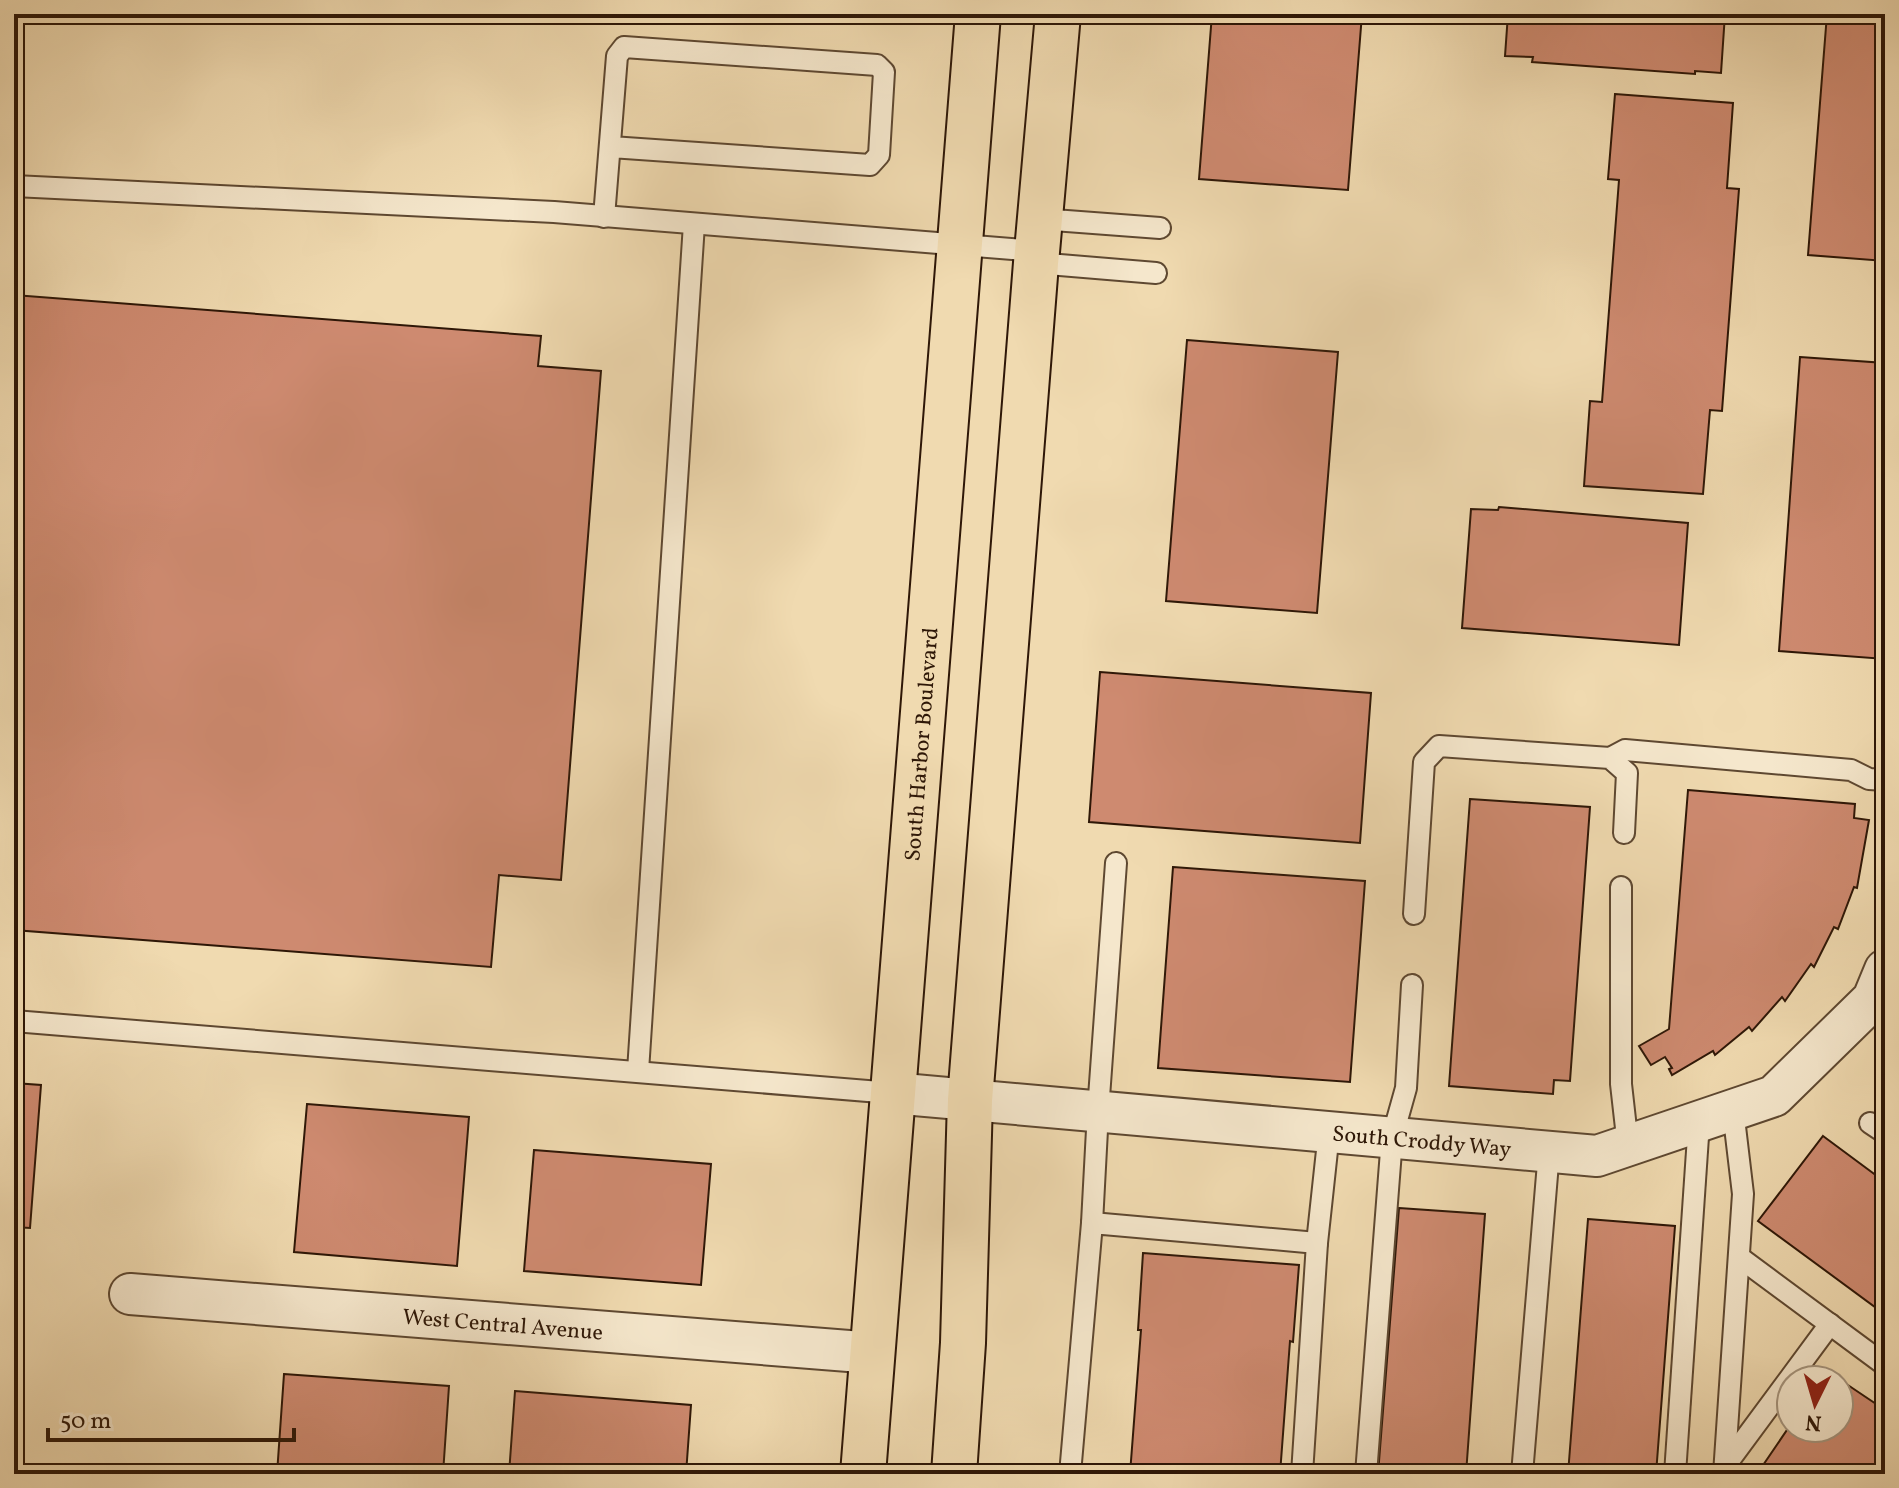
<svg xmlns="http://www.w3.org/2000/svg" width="1899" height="1488" font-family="Vollkorn,serif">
	<rect width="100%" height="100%" fill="#f0dab0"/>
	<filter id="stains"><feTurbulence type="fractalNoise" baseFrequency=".0025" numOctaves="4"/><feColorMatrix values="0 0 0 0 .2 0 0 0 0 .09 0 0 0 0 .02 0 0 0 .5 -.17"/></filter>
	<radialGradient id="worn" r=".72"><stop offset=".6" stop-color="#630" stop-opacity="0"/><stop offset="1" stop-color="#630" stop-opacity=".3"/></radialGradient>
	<!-- building -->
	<g fill="#ce8a70" stroke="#2e1707" stroke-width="2">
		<polygon points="1212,14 1362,14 1348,190 1199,179"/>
		<polygon points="1508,14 1725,14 1721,73 1695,71 1695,74 1532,62 1533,57 1505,56"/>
		<polygon points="1827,14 1885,14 1885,261 1808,255"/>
		<polygon points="1615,94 1733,103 1727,188 1739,189 1722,411 1710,410 1703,494 1584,486 1590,401 1602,402 1619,180 1608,179"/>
		<polygon points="14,295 541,336 538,366 601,371 561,880 499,875 491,967 14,930"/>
		<polygon points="1187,340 1338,352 1317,613 1166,601"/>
		<polygon points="1800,357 1885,363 1885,659 1779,651"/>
		<polygon points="1499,507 1688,523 1679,645 1462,628 1471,509 1498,510"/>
		<polygon points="1100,672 1371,693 1360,843 1089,822"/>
		<polygon points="1688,790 1855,804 1854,818 1869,820 1857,888 1854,887 1838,929 1834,927 1814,967 1811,964 1785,1001 1782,997 1752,1031 1749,1027 1715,1055 1713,1051 1672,1075 1669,1069 1672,1068 1665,1057 1651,1065 1639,1046 1669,1029"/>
		<polygon points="1470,799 1590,807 1570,1081 1554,1080 1553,1094 1449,1086"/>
		<polygon points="1173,867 1365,881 1350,1082 1158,1068"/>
		<polygon points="14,1083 41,1085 30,1228 14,1227"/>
		<polygon points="307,1104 469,1117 457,1266 294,1252"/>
		<polygon points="1823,1136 1885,1182 1885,1302 1879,1310 1758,1221"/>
		<polygon points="534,1150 711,1164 701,1285 524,1271"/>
		<polygon points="1399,1208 1485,1214 1466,1474 1378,1474"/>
		<polygon points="1588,1219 1675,1226 1656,1474 1568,1474"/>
		<polygon points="1143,1253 1299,1265 1293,1342 1290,1341 1280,1474 1130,1474 1141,1330 1138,1330"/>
		<polygon points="14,1358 20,1358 14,1436"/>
		<polygon points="1827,1371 1885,1410 1885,1474 1757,1474 1791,1424 1791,1428 1839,1428 1839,1380 1821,1380"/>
		<polygon points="284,1374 449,1386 443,1474 277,1474"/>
		<polygon points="515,1391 691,1405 686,1474 509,1474"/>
	</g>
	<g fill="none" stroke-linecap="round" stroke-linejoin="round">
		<defs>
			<g id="lane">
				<polyline points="14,186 554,212 1037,251"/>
				<polyline points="604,217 617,56 624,47 877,65 884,72 879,155 870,165 611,147"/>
				<polyline points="1040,219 1160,228"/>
				<polyline points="1036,263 1156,273"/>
				<polyline points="1610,758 1625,750 1851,770 1869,779 1885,780"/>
				<polyline points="1621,887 1621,1084 1628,1146"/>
				<polyline points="1414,914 1424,762 1439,746 1610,758 1627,773 1624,833"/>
				<polyline points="14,1021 892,1093"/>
				<polyline points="638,1071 694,224"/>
				<polyline points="1870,1123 1885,1133"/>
				<polyline points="1092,1223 1098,1111 1116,863"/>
				<polyline points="1739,1257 1885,1365"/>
				<polyline points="1725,1466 1830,1324"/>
				<polyline points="1070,1474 1092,1223 1317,1243 1329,1132"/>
				<polyline points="1302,1474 1317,1243"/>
				<polyline points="1366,1474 1392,1138 1406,1088 1412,985"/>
				<polyline points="1522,1474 1549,1151"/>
				<polyline points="1675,1474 1699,1122"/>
				<polyline points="1724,1474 1743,1194 1733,1110"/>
			</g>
			<g id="street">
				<path id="s1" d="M892 1093 1597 1156 1774 1096 1873 999 1885 970"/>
				<path id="s2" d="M130 1294 874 1353"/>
			</g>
			<g id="primary">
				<path id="s3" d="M863 1474 978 14"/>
				<polyline points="954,1474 963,1343 970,1100 1036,263 1058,14"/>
			</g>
		</defs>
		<!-- lane casing -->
		<use href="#lane" stroke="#5e4831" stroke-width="24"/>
		<!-- street casing -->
		<use href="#street" stroke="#5e4831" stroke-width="44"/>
		<!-- primary casing -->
		<use href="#primary" stroke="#2e1707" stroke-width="48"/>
		<!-- lane -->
		<use href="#lane" stroke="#f5e7cc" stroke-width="20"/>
		<!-- street -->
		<use href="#street" stroke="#f5e7cc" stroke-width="40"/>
		<!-- primary -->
		<use href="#primary" stroke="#f0dab0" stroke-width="44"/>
	</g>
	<g text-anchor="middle" stroke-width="7" stroke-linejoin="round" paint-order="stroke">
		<!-- street labels -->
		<g font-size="22" fill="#2e1707" stroke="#f5e7cc">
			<text dy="8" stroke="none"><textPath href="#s3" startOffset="732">South Harbor Boulevard</textPath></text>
			<text dy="8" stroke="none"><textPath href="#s1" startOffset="532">South Croddy Way</textPath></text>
			<text dy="8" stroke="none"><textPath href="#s2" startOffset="374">West Central Avenue</textPath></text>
		</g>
	</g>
	<!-- margin -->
	<rect width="1899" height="1488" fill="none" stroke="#f0dab0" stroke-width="48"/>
	<rect x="16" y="16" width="1867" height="1456" fill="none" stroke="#2e1707" stroke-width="4"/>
	<rect x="24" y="24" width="1851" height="1440" fill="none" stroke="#2e1707" stroke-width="2"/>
	<!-- north arrow -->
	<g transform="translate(1815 1404) rotate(185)"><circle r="38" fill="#f5e7cc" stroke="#a5947d" stroke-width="2"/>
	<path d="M0-6L14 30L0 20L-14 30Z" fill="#8f2418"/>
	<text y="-12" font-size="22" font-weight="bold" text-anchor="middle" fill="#2e1707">N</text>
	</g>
	<!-- scale -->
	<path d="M48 1428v12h246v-12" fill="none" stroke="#2e1707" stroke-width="4"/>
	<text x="60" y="1428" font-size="24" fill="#2e1707" stroke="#f5e7cc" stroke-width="6" paint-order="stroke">50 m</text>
	<rect width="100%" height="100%" filter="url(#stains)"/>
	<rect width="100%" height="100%" fill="url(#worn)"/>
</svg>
